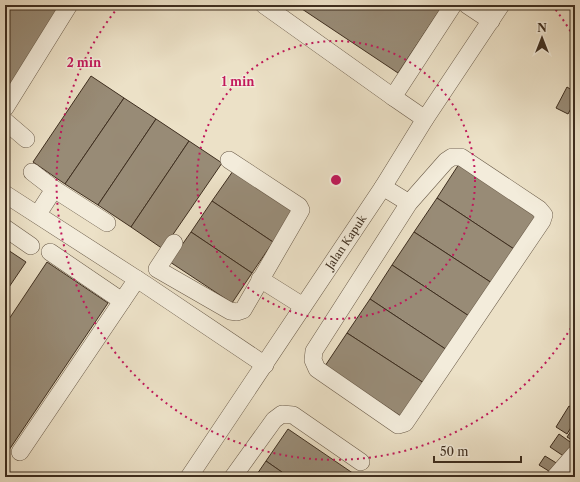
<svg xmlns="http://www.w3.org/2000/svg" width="580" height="482" font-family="'Libre Caslon Text',serif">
	<rect width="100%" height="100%" fill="#ece1c7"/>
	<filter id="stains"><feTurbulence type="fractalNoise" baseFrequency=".005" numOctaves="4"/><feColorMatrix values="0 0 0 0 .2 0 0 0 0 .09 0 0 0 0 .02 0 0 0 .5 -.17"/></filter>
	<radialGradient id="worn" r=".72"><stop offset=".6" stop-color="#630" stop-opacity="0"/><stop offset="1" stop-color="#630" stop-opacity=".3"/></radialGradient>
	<!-- building -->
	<g fill="#988b76" stroke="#3e2e1f">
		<polygon points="5,5 65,5 11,84 5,80"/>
		<polygon points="296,5 443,5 398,73"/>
		<polygon points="91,76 124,98 65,184 33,162"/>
		<polygon points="567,87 575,92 575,101 568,114 556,108"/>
		<polygon points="124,98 156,119 98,205 65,184"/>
		<polygon points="156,119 189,141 131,227 98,205"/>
		<polygon points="189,141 222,163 163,249 131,227"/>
		<polygon points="459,164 540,217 517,251 437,198"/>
		<polygon points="233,171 294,212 273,242 212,201"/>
		<polygon points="437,198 517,251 495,285 414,232"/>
		<polygon points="212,201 273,242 252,273 191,232"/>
		<polygon points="191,232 252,273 232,303 170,262"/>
		<polygon points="414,232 495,285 472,318 392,265"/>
		<polygon points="5,248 26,262 5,293"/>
		<polygon points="47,262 108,303 9,450 5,447 5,325"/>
		<polygon points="392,265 472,318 450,352 370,299"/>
		<polygon points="370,299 450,352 427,385 347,333"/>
		<polygon points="347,333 427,385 405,419 325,366"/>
		<polygon points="569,406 575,409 575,421 567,434 556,427"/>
		<polygon points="575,425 575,442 567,437"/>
		<polygon points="288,429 357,476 356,477 289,477 266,461"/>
		<polygon points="559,434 573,444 565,457 550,447"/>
		<polygon points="545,456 558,464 552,473 539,465"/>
		<polygon points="266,461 289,477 255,477"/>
	</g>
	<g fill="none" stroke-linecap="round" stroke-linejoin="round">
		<defs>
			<g id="minor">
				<polyline points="264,5 393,97 453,5"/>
				<polyline points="467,5 491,21"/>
				<polyline points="393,97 425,119"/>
				<polyline points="5,108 69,5"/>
				<polyline points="5,121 26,139"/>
				<polyline points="32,172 54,189 38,214"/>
				<polyline points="383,187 409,203 314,351 313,360 317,369 398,425 405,423 542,221 544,215 539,209 461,157 452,157 446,161 409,203"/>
				<polyline points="54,189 107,223"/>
				<polyline points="5,194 146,285 265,365"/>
				<polyline points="5,228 31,246"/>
				<polyline points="174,243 157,269 230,311 237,312 243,310 301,210 299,206 229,160"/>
				<polyline points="50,252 122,301"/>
				<polyline points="260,279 303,306"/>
				<polyline points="20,452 137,279"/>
				<polyline points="189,477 383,187 425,119 501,5"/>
				<polyline points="233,477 274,420 282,414 293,415 361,462"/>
				<polyline points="555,477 575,454"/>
			</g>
		</defs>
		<!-- minor casing -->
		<use href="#minor" stroke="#6a5b49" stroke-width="18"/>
		<!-- minor -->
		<use href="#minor" stroke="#f3ecdb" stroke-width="17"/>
	</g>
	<!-- distance rings -->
	<g fill="none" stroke="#c2185b" stroke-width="2" stroke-dasharray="2 4">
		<circle cx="336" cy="180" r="139"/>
		<path d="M574 323A278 278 0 1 1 120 5M552 5A278 278 0 0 1 574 37"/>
	</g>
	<g text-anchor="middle" stroke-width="3" stroke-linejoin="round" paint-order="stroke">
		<!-- street labels -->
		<g font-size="11" fill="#3e2e1f" stroke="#f3ecdb">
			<text transform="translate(346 242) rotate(-56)" y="4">Jalan Kapuk</text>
		</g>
	</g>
	<circle cx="336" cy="180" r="6" fill="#c2185b" stroke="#f3ecdb" stroke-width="2"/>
	<g font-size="12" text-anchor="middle" font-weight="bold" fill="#c2185b" stroke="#f3ecdb" stroke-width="3" stroke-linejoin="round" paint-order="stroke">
		<text x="84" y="67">2 min</text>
		<text x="238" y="86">1 min</text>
	</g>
	<!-- margin -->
	<rect width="580" height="482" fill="none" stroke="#ece1c7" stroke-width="20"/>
	<rect x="6" y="6" width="568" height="470" fill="none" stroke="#3e2e1f" stroke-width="2"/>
	<rect x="10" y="10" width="560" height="462" fill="none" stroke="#3e2e1f"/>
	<!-- north arrow -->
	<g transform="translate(542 38)" stroke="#f3ecdb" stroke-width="3" paint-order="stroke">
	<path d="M0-3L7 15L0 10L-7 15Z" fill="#3e2e1f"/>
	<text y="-6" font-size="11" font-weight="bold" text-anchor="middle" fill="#3e2e1f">N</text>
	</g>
	<!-- scale -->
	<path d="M434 456v6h87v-6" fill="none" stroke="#3e2e1f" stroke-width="2"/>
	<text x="440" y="456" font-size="12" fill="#3e2e1f" stroke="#f3ecdb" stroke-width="3" paint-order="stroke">50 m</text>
	<rect width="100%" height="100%" filter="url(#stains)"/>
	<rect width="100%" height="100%" fill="url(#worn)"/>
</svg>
